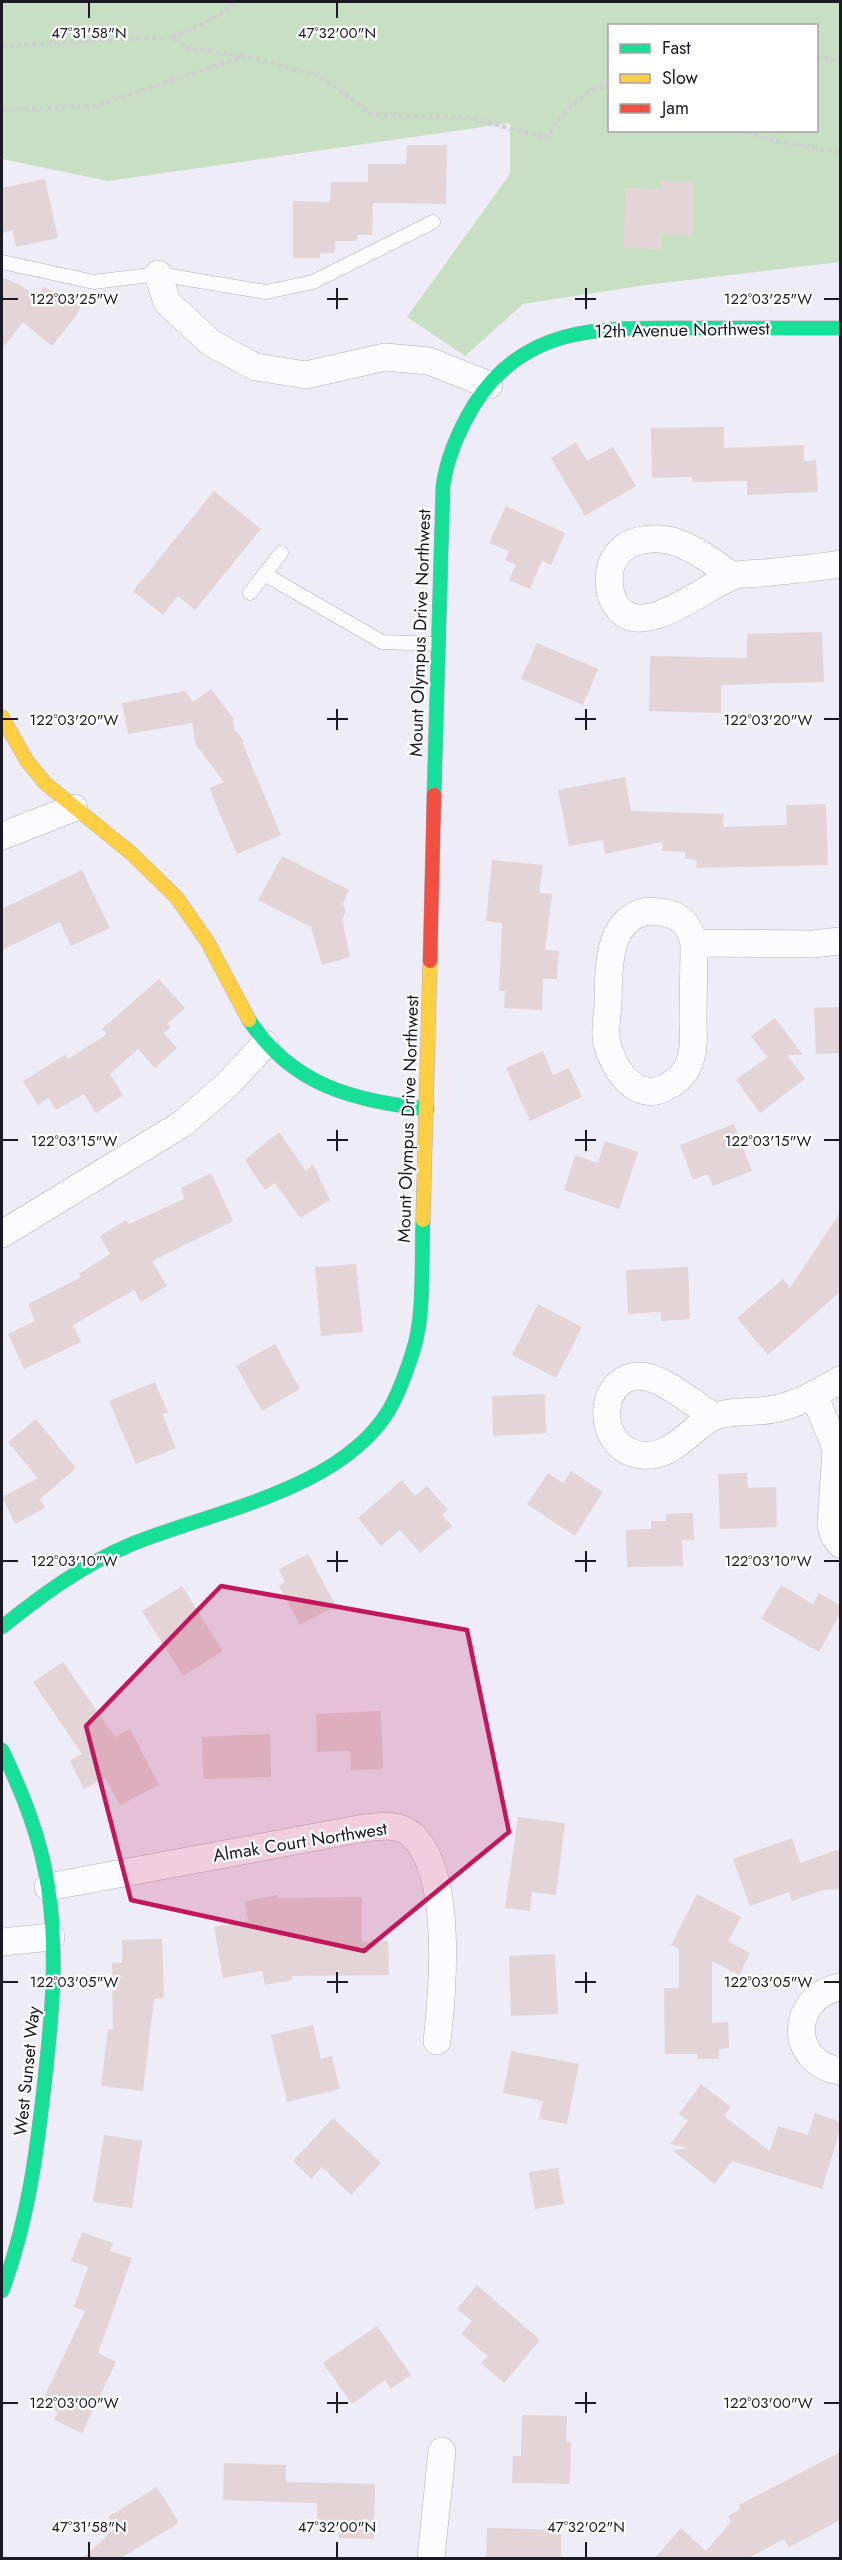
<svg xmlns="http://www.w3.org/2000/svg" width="842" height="2560" font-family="Jost,sans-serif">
	<rect width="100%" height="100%" fill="#eeecf7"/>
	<!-- green -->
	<path fill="#c9dfc4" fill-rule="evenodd" d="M2 2H840V262L646 285 523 304 465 356 407 317 510 174V123L108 181 2 159ZM610 26H816V130H610Z"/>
	<!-- building -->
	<g fill="#e3d4d7">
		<polygon points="407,145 447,145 446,204 373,203 372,235 357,235 357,241 335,241 335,253 320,253 320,258 293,258 293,201 330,202 331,182 368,182 368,164 406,164"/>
		<polygon points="45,179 58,238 16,247 13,230 2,233 2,188"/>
		<polygon points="662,181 694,182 693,235 662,234 662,249 624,248 625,188 662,189"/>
		<polygon points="2,277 20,285 36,297 44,287 81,305 76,316 52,346 23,322 2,349"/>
		<polygon points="724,427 724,448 804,445 804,461 816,460 818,492 747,495 747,481 692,482 692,477 652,478 651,428"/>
		<polygon points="576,442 587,461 613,447 636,486 585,516 551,458"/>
		<polygon points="214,491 261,529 195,610 178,596 163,615 133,591"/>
		<polygon points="506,506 565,533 551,565 542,561 530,589 509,580 516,565 505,560 509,551 489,543"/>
		<polygon points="822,632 824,682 721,685 721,713 649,711 650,656 747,658 747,634"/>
		<polygon points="537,643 598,669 583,705 521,679"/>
		<polygon points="211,689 233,718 234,729 244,741 242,742 281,835 237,854 209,788 224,782 196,745 192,723 128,734 122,703 185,691 193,702"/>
		<polygon points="625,777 631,811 724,814 723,827 787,825 786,805 826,804 828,865 696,868 697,860 685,859 685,852 662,851 662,842 605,854 603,840 569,846 558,790"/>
		<polygon points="282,856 349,890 343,904 346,911 342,919 350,957 322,965 311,927 258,900"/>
		<polygon points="492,860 543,865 539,893 552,894 545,950 559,951 557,979 543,979 542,1010 504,1008 505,991 499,991 502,923 486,921"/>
		<polygon points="82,870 110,928 71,946 60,922 2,950 2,909"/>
		<polygon points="159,979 185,1008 168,1023 171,1027 164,1033 177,1048 155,1068 138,1049 110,1074 123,1095 96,1113 84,1094 56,1110 48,1098 38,1105 23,1081 65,1055 68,1059 107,1034 102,1029"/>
		<polygon points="840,1007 840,1053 816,1054 814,1008"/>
		<polygon points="775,1018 803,1055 787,1055 805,1079 760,1113 736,1080 769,1056 766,1056 751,1036"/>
		<polygon points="543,1051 553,1075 569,1068 582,1097 530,1121 506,1068"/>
		<polygon points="734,1124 752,1171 713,1186 708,1174 693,1180 680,1145"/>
		<polygon points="279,1132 306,1171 313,1164 330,1200 300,1218 275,1183 265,1190 245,1160"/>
		<polygon points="605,1141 638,1152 619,1209 564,1190 575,1155 598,1163"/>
		<polygon points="211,1173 233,1221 152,1261 167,1286 141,1302 134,1290 73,1325 81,1342 24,1369 8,1334 35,1321 28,1304 81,1277 79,1274 110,1254 100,1236 126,1220 129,1224 184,1199 181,1188"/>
		<polygon points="840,1213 840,1292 768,1355 737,1318 783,1279 790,1288"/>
		<polygon points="356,1264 363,1332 321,1336 315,1267"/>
		<polygon points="688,1267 690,1319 661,1321 661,1312 628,1314 626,1270"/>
		<polygon points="538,1304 582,1327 556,1378 512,1355"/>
		<polygon points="275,1344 300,1389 262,1411 236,1366"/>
		<polygon points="155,1382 168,1413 162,1414 176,1448 136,1464 109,1401"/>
		<polygon points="545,1394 546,1433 493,1436 492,1396"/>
		<polygon points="36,1419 76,1468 40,1499 45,1508 15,1524 2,1497 38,1478 8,1442"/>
		<polygon points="571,1471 603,1492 575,1536 527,1504 548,1473 563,1483"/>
		<polygon points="747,1473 748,1488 776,1487 777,1527 720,1529 718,1474"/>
		<polygon points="402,1480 415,1496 427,1486 448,1510 442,1515 452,1526 420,1553 400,1530 381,1546 358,1518"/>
		<polygon points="693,1513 694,1540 682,1540 683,1566 627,1567 626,1530 651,1529 651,1521 666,1521 666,1514"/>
		<polygon points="308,1554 336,1606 300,1625 279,1586 285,1582 279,1569"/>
		<polygon points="781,1585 813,1604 819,1593 840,1605 840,1614 819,1652 761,1619"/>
		<polygon points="182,1586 223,1651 183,1676 142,1611"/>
		<polygon points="63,1662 115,1737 130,1729 159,1785 120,1805 105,1778 84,1789 70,1761 82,1754 33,1682"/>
		<polygon points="381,1711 383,1769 351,1770 350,1751 317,1752 316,1714"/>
		<polygon points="270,1734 271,1777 203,1779 202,1737"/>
		<polygon points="518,1817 565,1823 556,1895 532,1892 530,1911 505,1908"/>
		<polygon points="792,1838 800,1863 840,1849 840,1889 823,1890 792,1901 789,1892 750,1906 733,1859"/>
		<polygon points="697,1894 741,1917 728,1941 750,1953 739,1975 712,1961 712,2023 728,2022 729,2048 719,2049 719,2059 697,2059 697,2054 665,2054 664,1988 679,1988 679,1949 671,1945"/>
		<polygon points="278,1895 278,1898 362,1897 362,1942 388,1941 389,1975 291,1976 292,1980 265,1985 262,1971 223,1978 214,1927 248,1921 245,1901"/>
		<polygon points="162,1939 164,1998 154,1999 143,2091 101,2086 108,2029 113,2030 112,1963 122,1963 122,1940"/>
		<polygon points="555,1954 558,2014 511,2016 509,1956"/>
		<polygon points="313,2025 321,2059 332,2056 340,2089 287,2102 271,2035"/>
		<polygon points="511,2051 579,2064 567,2124 539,2119 543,2101 503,2093"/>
		<polygon points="701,2084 731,2107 724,2116 770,2151 778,2126 808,2135 815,2113 840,2122 840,2130 822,2189 732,2161 715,2184 672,2150 688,2148 670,2144 688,2121 679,2114"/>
		<polygon points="333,2118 381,2163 351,2195 322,2167 311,2179 293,2161"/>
		<polygon points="104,2135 142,2141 132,2208 93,2202"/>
		<polygon points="558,2168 564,2204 535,2209 529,2172"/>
		<polygon points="82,2232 113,2243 110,2251 132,2258 98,2353 116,2362 82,2433 54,2420 58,2412 41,2404 85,2311 74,2307 88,2267 71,2261"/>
		<polygon points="477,2285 540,2340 504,2383 481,2363 488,2356 461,2334 472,2321 457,2309"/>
		<polygon points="377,2326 411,2375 391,2389 385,2380 352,2404 323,2363"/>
		<polygon points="522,2415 567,2416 566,2442 571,2442 570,2484 512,2483 513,2456 521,2456"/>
		<polygon points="840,2452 840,2520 789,2547 784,2539 747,2559 654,2559 681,2528 706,2551 731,2522 728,2516 740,2509 739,2505"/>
		<polygon points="224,2463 286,2465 286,2482 375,2484 374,2539 339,2538 339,2526 317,2526 317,2503 223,2500"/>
		<polygon points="157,2487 179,2523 119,2559 82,2559 115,2528 108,2517"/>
		<polygon points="487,2528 561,2530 561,2559 486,2559"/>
	</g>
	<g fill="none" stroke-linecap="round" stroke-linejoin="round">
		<defs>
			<g id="lane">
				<polyline points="2,262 94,282 158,274 266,292 313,282 433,222"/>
				<polyline points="266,575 382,642 437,644"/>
				<polyline points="250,593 281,553"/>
			</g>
			<g id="street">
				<polyline points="158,274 167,302 211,343 256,367 306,375 385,357 429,361 489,385"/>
				<path d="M732 576C716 564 700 552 681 544 656 533 616 538 610 570 608 584 610 599 619 609 645 639 706 586 731 577 740 573 753 574 763 573 789 570 815 568 840 564"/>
				<polyline points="2,836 74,808"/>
				<path d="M648 911C673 912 688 917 694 943 694 969 693 995 693 1021 693 1032 695 1046 691 1057 687 1072 680 1080 666 1087 637 1104 613 1069 607 1043 604 1032 607 1017 608 1006 609 972 605 919 648 911Z"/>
				<polyline points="694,943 813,944 840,941"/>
				<polyline points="2,1234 182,1124 227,1085 265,1044"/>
				<polyline points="814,1395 836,1448 831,1525 834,1536 840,1544"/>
				<path d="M713 1416C695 1405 667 1381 647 1377 598 1367 591 1448 641 1455 671 1459 688 1431 711 1418 725 1410 757 1413 774 1409 799 1404 819 1392 840 1380"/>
				<path d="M48 1887 364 1828C381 1826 398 1823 412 1835 453 1873 443 1989 437 2041"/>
				<polyline points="2,1942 51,1937"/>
				<path d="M840 1987C789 1997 788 2063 840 2071"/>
				<polyline points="431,2558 442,2451"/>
			</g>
			<g id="fast">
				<path d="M434 795 443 486C447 457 459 430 474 405 526 322 607 328 694 328 742 328 791 328 840 328"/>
				<path d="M249 1020C293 1086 352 1100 427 1109"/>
				<path d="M2 1627C42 1595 84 1564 132 1544 213 1511 341 1490 389 1410 399 1393 407 1370 413 1351 425 1316 421 1258 423 1220"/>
				<path d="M2 1750C23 1794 41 1839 48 1887 58 1951 52 2015 45 2078 37 2151 28 2222 2 2291"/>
			</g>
			<g id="slow">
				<polyline points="2,717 27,761 45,783 131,853 177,898 207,941 249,1020"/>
				<polyline points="423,1220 430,961"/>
			</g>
			<polyline id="jam" points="430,961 434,795"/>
		</defs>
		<!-- lane casing -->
		<use href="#lane" stroke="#b0afb9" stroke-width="15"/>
		<!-- street casing -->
		<use href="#street" stroke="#b0afb9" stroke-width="28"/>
		<!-- fast casing -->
		<use href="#fast" stroke="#b0afb9" stroke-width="15"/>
		<!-- slow casing -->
		<use href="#slow" stroke="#b0afb9" stroke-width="15"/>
		<!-- jam casing -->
		<use href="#jam" stroke="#b0afb9" stroke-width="15"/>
		<!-- path -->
		<g stroke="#d0d0d3" stroke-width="4" stroke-dasharray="4.5 3" stroke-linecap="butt">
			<polyline points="172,37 211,20 237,2"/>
			<polyline points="2,46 172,37 187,48 244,56"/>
			<polyline points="816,58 840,61"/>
			<polyline points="2,110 95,106 245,56 320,76 373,115 467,117 547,138 560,117 590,90 610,86"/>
			<polyline points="740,130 779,142 840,152"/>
		</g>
		<!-- lane -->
		<use href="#lane" stroke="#fcfcfe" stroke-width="14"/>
		<!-- street -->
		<use href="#street" stroke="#fcfcfe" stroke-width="27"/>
		<!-- fast -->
		<use href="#fast" stroke="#16e098" stroke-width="14"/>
		<!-- slow -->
		<use href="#slow" stroke="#ffcf43" stroke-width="14"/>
		<!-- jam -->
		<use href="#jam" stroke="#f24e42" stroke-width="14"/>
	</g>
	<!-- marked area -->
	<path fill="#c2185b" fill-opacity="0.2" stroke="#c2185b" stroke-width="4.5" stroke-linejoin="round" d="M221 1586 467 1630 509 1832 364 1951 131 1900 86 1726Z"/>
	<!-- ticks -->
	<path fill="none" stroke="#1b1924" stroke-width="2" d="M89 3V18M337 3V18M337 288V309M586 288V309M3 299H18M327 299H348M575 299H596M824 299H839M337 709V730M586 709V730M3 719H18M327 719H348M575 719H596M824 719H839M337 1130V1151M586 1130V1151M3 1140H18M327 1140H348M575 1140H596M824 1140H839M337 1551V1572M586 1551V1572M3 1561H18M327 1561H348M575 1561H596M824 1561H839M337 1972V1993M586 1972V1993M3 1982H18M327 1982H348M575 1982H596M824 1982H839M337 2392V2413M586 2392V2413M3 2403H18M327 2403H348M575 2403H596M824 2403H839M89 2542V2557M337 2542V2557M586 2542V2557"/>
	<g text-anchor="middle" stroke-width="4.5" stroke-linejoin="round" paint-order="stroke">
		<!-- street labels -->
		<g font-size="18" fill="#1b1924" stroke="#fff">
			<text transform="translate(682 330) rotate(-1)" y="6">12th Avenue Northwest</text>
			<text transform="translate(420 633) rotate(-88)" y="6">Mount Olympus Drive Northwest</text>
			<text transform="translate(408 1119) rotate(-88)" y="6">Mount Olympus Drive Northwest</text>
			<text transform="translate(300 1842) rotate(-9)" y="6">Almak Court Northwest</text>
			<text transform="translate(27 2071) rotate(-84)" y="6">West Sunset Way</text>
		</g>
	</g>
	<g font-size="15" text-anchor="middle" fill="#1b1924" stroke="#fff" stroke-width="4.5" stroke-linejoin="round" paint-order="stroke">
		<text x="89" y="38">47°31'58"N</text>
		<text x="337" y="38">47°32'00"N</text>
		<text x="768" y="304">122°03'25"W</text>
		<text x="74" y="304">122°03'25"W</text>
		<text x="768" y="725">122°03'20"W</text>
		<text x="74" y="725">122°03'20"W</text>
		<text x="768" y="1146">122°03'15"W</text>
		<text x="74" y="1146">122°03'15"W</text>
		<text x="74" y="1566">122°03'10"W</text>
		<text x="768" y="1566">122°03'10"W</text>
		<text x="768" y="1987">122°03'05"W</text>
		<text x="74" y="1987">122°03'05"W</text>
		<text x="74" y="2408">122°03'00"W</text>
		<text x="768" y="2408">122°03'00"W</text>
		<text x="89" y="2532">47°31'58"N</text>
		<text x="337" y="2532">47°32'00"N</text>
		<text x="586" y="2532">47°32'02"N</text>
	</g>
	<!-- border -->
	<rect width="842" height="2560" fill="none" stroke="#1b1924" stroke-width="6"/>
	<!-- legend -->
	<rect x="608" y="24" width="210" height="108" fill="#ffffff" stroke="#a4a3a7" stroke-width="1.5"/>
	<rect x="620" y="44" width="30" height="9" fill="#16e098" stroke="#a4a3a7" stroke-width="1.5"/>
	<text x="662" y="54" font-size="18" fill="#1b1924">Fast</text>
	<rect x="620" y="74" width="30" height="9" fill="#ffcf43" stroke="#a4a3a7" stroke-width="1.5"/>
	<text x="662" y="84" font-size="18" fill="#1b1924">Slow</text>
	<rect x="620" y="104" width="30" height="9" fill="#f24e42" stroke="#a4a3a7" stroke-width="1.5"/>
	<text x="662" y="114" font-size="18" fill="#1b1924">Jam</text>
</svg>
